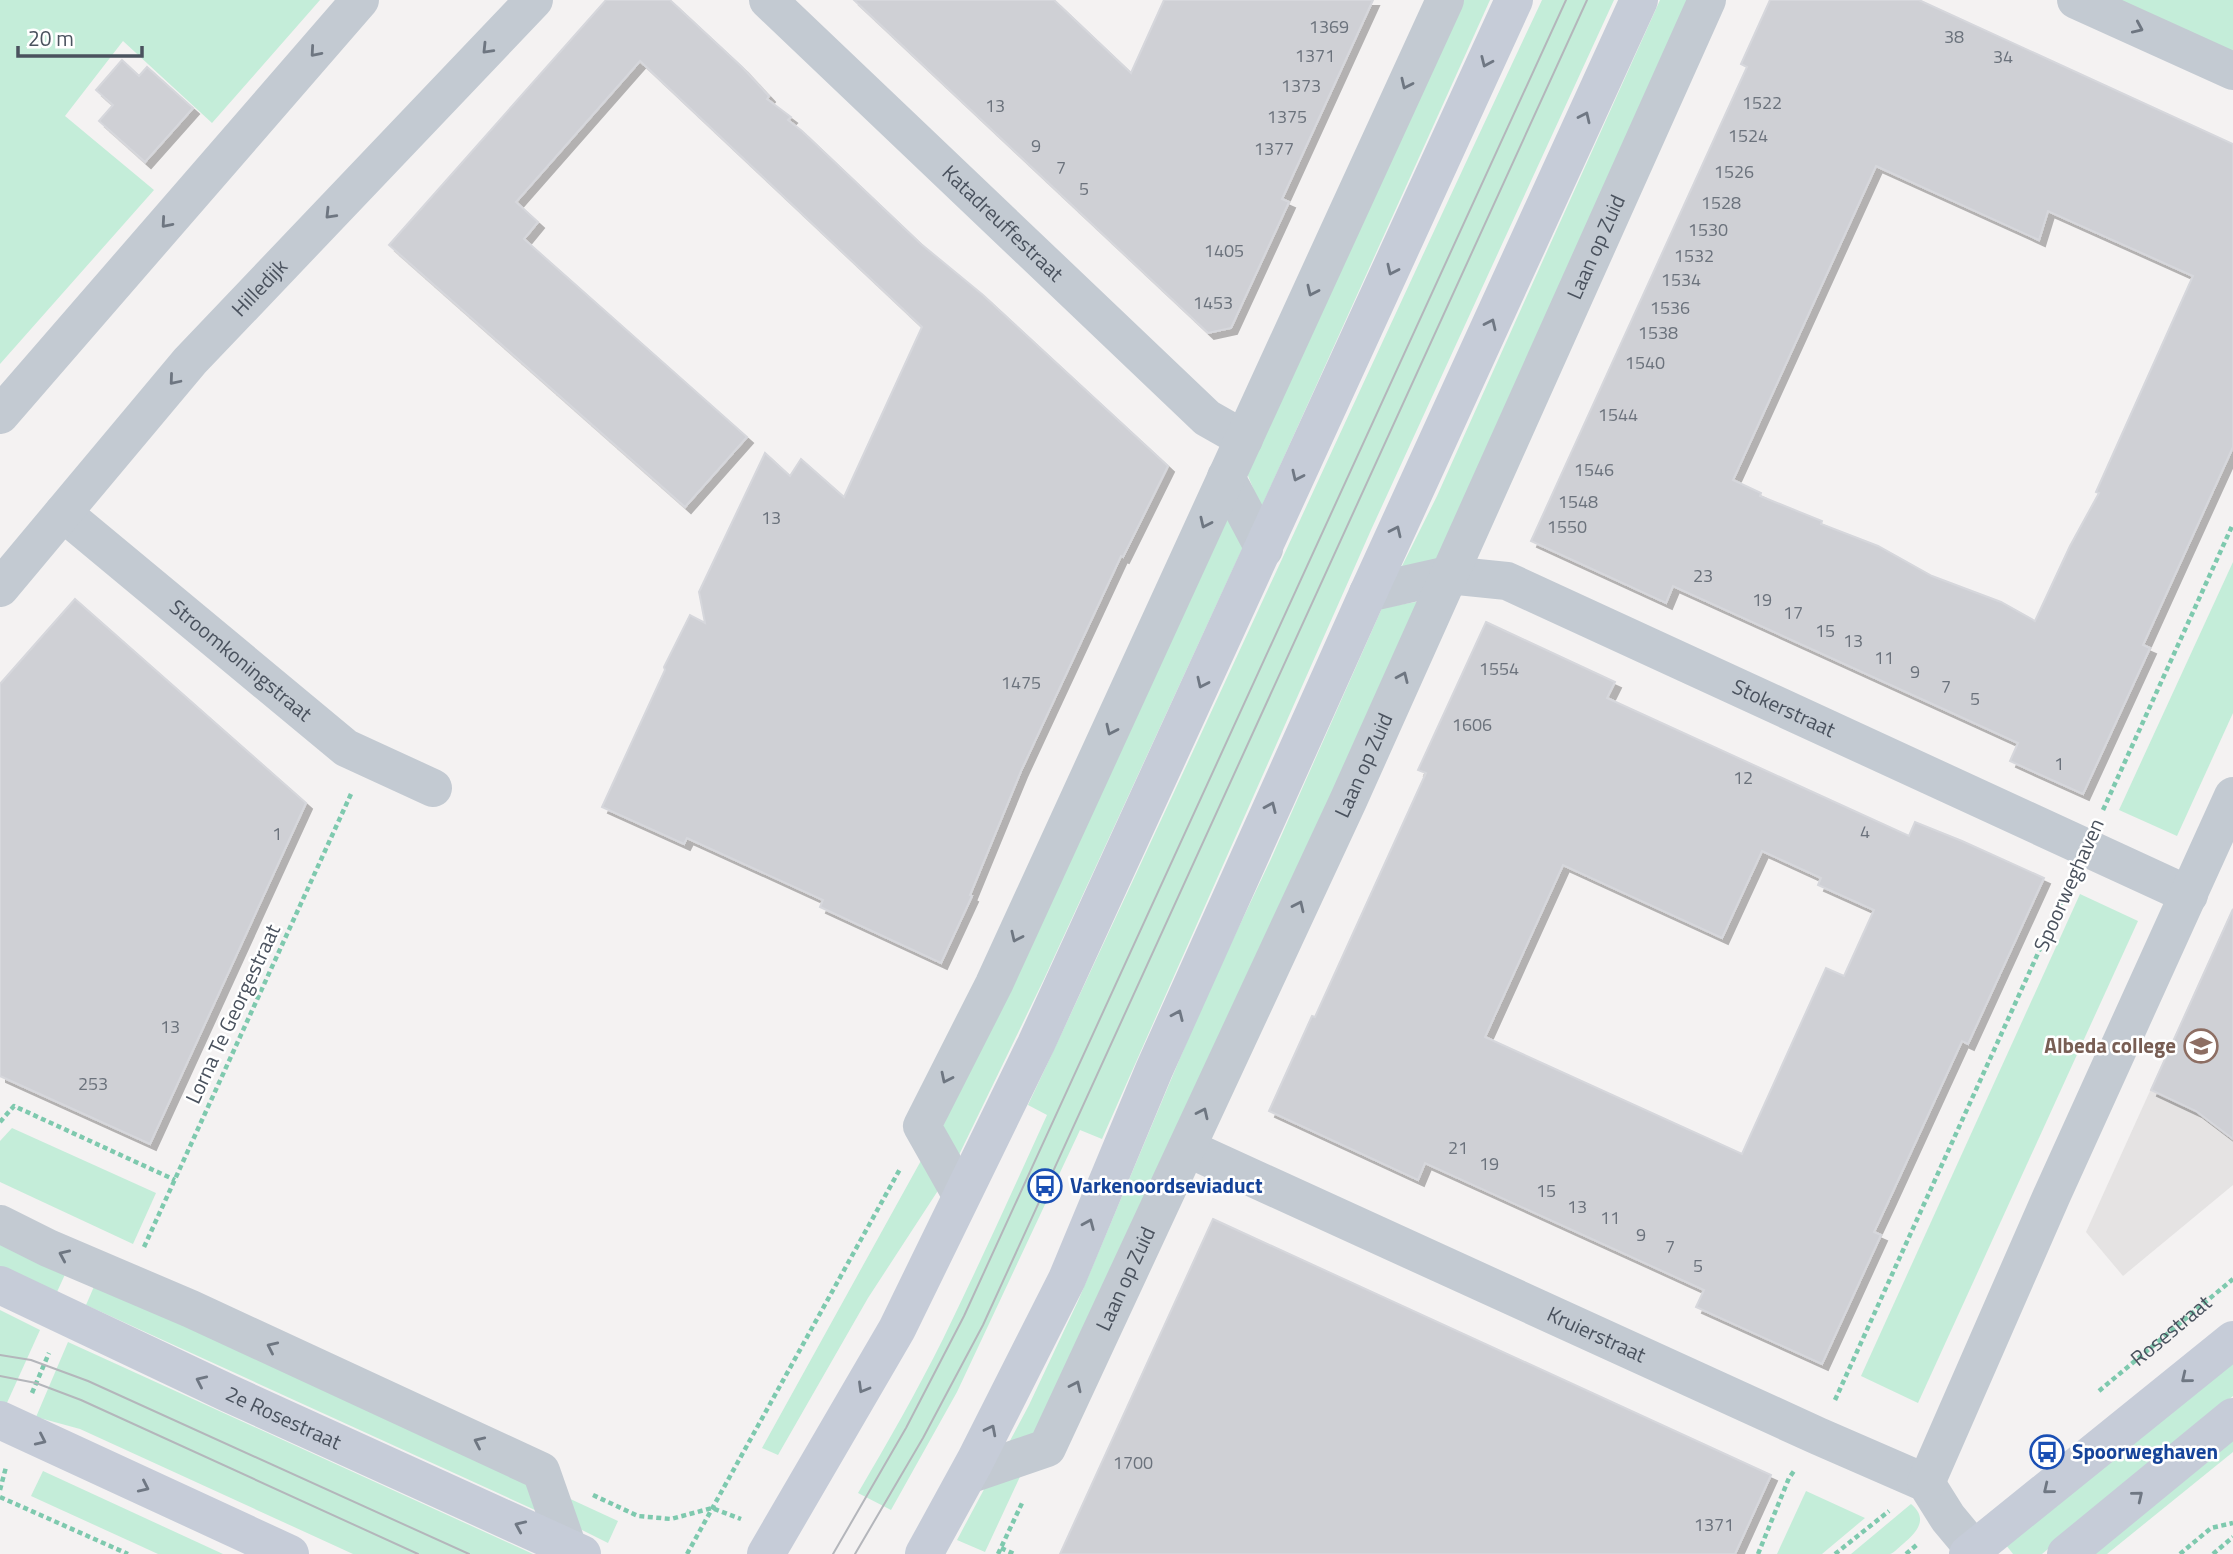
<svg xmlns="http://www.w3.org/2000/svg" width="2233" height="1554" font-family="'Titillium Web',sans-serif">
	<defs>
		<filter id="shadow"><feDropShadow dx="6" dy="6" stdDeviation="0" flood-color="#0004"/></filter>
	</defs>
	<rect width="100%" height="100%" fill="#f4f2f2"/>
	<!-- education -->
	<polygon fill="#e5e3e3" points="2233,908 2233,1185 2123,1276 2086,1232"/>
	<!-- green -->
	<g fill="#c4edd9">
		<polygon points="0,0 320,0 212,123 123,41 65,116 154,190 0,364"/>
		<polygon points="1462,0 1490,0 1261,508 1244,466"/>
		<path d="M1542 0H1614L1371 530 1102 1139 1080 1130 957 1392 891 1510 858 1493C888 1442 917 1391 943 1339 979 1265 1013 1190 1047 1115L1028 1105C1201 737 1369 368 1542 0Z"/>
		<polygon points="1660,0 1695,0 1440,561 1401,568 1437,496"/>
		<polygon points="2101,0 2233,0 2233,60"/>
		<polygon points="1225,507 1243,547 1044,979 958,1157 943,1126"/>
		<polygon points="2233,562 2233,713 2177,836 2119,810"/>
		<polygon points="1421,601 1196,1098 985,1552 957,1540 1029,1405 1078,1301 1207,994 1271,859 1382,608"/>
		<polygon points="2080,894 2138,921 1918,1403 1861,1376"/>
		<polygon points="12,1128 156,1193 133,1244 0,1182 0,1141"/>
		<polygon points="923,1157 939,1189 868,1298 778,1455 762,1448"/>
		<polygon points="0,1238 67,1270 57,1292 0,1266"/>
		<polygon points="96,1282 534,1483 546,1515 86,1305"/>
		<polygon points="0,1310 40,1330 6,1405 0,1402"/>
		<polygon points="68,1342 533,1554 353,1554 80,1429 36,1417"/>
		<polygon points="2233,1353 2233,1396 2042,1554 2013,1554 2006,1545"/>
		<polygon points="2233,1432 2233,1452 2107,1554 2087,1554"/>
		<polygon points="43,1471 223,1554 158,1554 31,1496"/>
		<polygon points="1806,1491 1865,1518 1822,1554 1777,1554"/>
		<polygon points="566,1497 618,1521 608,1543 578,1528"/>
		<path d="M1911 1504C1929 1519 1917 1532 1903 1544 1899 1547 1894 1553 1890 1554 1881 1554 1861 1554 1851 1554Z"/>
	</g>
	<!-- building -->
	<g fill="#cfd0d5" stroke="#d6d7dc" stroke-width="2" fill-rule="evenodd" filter="url(#shadow)">
		<polygon points="606,0 670,0 742,67 769,96 767,99 791,117 788,120 802,131 921,244 983,295 1168,466 1123,557 1121,556 1021,771 970,895 972,896 941,963 820,907 823,900 687,838 684,844 602,807 665,670 664,667 690,615 705,623 699,592 765,453 790,476 801,459 844,497 922,327 640,61 516,202 538,222 524,239 747,437 685,507 389,245"/>
		<polygon points="854,0 1054,0 1131,73 1164,0 1373,0 1282,199 1289,202 1231,328 1208,333"/>
		<path d="M1770 0H1919L2233 144V447L2143 645 2150 648 2083 794 2010 761 2018 743 1950 712 1673 586 1666 603 1531 541 1747 67 1741 64ZM1876 166 2039 240 2048 211 2193 276 2096 492 2099 493 2070 546 2035 621 2001 602 1932 576 1878 546 1821 524 1822 521 1760 496 1761 493 1733 480Z"/>
		<polygon points="122,60 139,76 147,67 193,108 145,162 99,121 113,105 96,90"/>
		<polygon points="75,599 306,803 150,1144 0,1076 0,684"/>
		<path d="M1486 622 1615 682 1607 698 1793 783 1909 836 1915 822 1962 841 2044 878 1968 1044 1962 1041 1889 1200 1874 1232 1881 1235 1822 1364 1696 1307 1704 1290 1425 1163 1418 1180 1269 1111 1312 1016 1315 1017 1426 773 1418 770ZM1762 851 1821 878 1818 885 1874 910 1844 976 1826 968 1742 1154 1485 1037 1563 865 1722 938Z"/>
		<polygon points="2233,909 2233,1139 2196,1111 2151,1090"/>
		<polygon points="1213,1219 1771,1475 1735,1554 1060,1554"/>
	</g>
	<g fill="none" stroke-linecap="round" stroke-linejoin="round">
		<!-- path -->
		<g stroke="#7ec9ae" stroke-width="4.5" stroke-dasharray="5 3.5" stroke-linecap="butt">
			<polyline points="2103,810 2233,524"/>
			<polyline points="0,1122 14,1106 175,1180"/>
			<polyline points="144,1247 351,794"/>
			<path id="s1" d="M2099 1391 2233 1279"/>
			<polyline points="32,1393 49,1353"/>
			<polyline points="1835,1400 2069,885"/>
			<polyline points="0,1490 6,1467"/>
			<polyline points="593,1495 638,1516 671,1519 712,1508 741,1519"/>
			<polyline points="0,1497 128,1554"/>
			<polyline points="1001,1548 1014,1554"/>
			<polyline points="687,1554 900,1169"/>
			<polyline points="998,1554 1023,1501"/>
			<polyline points="1758,1554 1789,1478 1794,1471"/>
			<polyline points="1835,1554 1889,1511"/>
			<polyline points="1906,1554 1919,1543"/>
			<polyline points="2180,1554 2211,1528 2233,1523"/>
			<polyline points="2213,1554 2233,1537"/>
		</g>
		<!-- minor -->
		<g stroke="#c3cad2" stroke-width="38">
			<path id="s2" d="M768 0 1207 418 1244 439"/>
			<polyline points="2076,0 2233,71"/>
			<polyline points="0,415 360,0"/>
			<polyline points="1226,477 1264,549"/>
			<path id="s3" d="M63 513 346 748 433 788"/>
			<path id="s4" d="M0 588 190 361 534 0"/>
			<path id="s5" d="M1368 593 1448 575 1507 581 2189 895"/>
			<path id="s6" d="M1187 1148 1818 1436 1926 1483 1948 1518 1978 1554"/>
			<polyline points="961,1195 922,1126 994,984 1445,0"/>
			<polyline points="0,1224 48,1248 191,1309 541,1471 568,1548"/>
			<path id="s7" d="M968 1475 1047 1448 1348 801 1707 0"/>
			<polyline points="1926,1483 2052,1195 2233,796"/>
		</g>
		<!-- secondary -->
		<g stroke="#c6ccd8" stroke-width="38">
			<path id="s8" d="M0 1285 228 1393 582 1554"/>
			<polyline points="0,1420 290,1554"/>
			<polyline points="766,1554 897,1329 1036,1044 1514,0"/>
			<polyline points="924,1554 975,1461 1067,1279 1154,1070 1368,593 1639,0"/>
			<polyline points="1968,1554 2233,1340"/>
			<polyline points="2066,1554 2233,1417"/>
		</g>
		<!-- tram -->
		<g stroke="#b4b6bb" stroke-width="2">
			<polyline points="0,1355 31,1360 88,1381 469,1554"/>
			<polyline points="0,1376 36,1383 81,1400 418,1554"/>
			<polyline points="833,1554 906,1428 964,1316 1566,0"/>
			<polyline points="855,1554 923,1438 983,1325 1587,0"/>
		</g>
	</g>
	<!-- one-way arrows -->
	<defs><path id="oneway-chevron" d="M-2-3.5L2.5 0L-2 3.5" fill="none" stroke-width="1.6" stroke-linecap="round" stroke-linejoin="round" transform="scale(1.75)"/></defs>
	<g stroke="#6e7681">
		<use href="#oneway-chevron" transform="translate(2138 28) rotate(24)"/>
		<use href="#oneway-chevron" transform="translate(487 49) rotate(134)"/>
		<use href="#oneway-chevron" transform="translate(315 52) rotate(131)"/>
		<use href="#oneway-chevron" transform="translate(1406 84) rotate(115)"/>
		<use href="#oneway-chevron" transform="translate(330 214) rotate(134)"/>
		<use href="#oneway-chevron" transform="translate(166 223) rotate(131)"/>
		<use href="#oneway-chevron" transform="translate(1312 291) rotate(115)"/>
		<use href="#oneway-chevron" transform="translate(174 380) rotate(130)"/>
		<use href="#oneway-chevron" transform="translate(1205 523) rotate(115)"/>
		<use href="#oneway-chevron" transform="translate(1403 677) rotate(-66)"/>
		<use href="#oneway-chevron" transform="translate(1111 730) rotate(115)"/>
		<use href="#oneway-chevron" transform="translate(1299 906) rotate(-65)"/>
		<use href="#oneway-chevron" transform="translate(1016 937) rotate(115)"/>
		<use href="#oneway-chevron" transform="translate(946 1078) rotate(116)"/>
		<use href="#oneway-chevron" transform="translate(1203 1113) rotate(-65)"/>
		<use href="#oneway-chevron" transform="translate(64 1255) rotate(-156)"/>
		<use href="#oneway-chevron" transform="translate(272 1347) rotate(-155)"/>
		<use href="#oneway-chevron" transform="translate(1076 1386) rotate(-65)"/>
		<use href="#oneway-chevron" transform="translate(479 1442) rotate(-155)"/>
	</g>
	<g stroke="#6f7783">
		<use href="#oneway-chevron" transform="translate(1486 62) rotate(114)"/>
		<use href="#oneway-chevron" transform="translate(1585 117) rotate(-65)"/>
		<use href="#oneway-chevron" transform="translate(1392 270) rotate(115)"/>
		<use href="#oneway-chevron" transform="translate(1491 324) rotate(-65)"/>
		<use href="#oneway-chevron" transform="translate(1297 476) rotate(115)"/>
		<use href="#oneway-chevron" transform="translate(1396 531) rotate(-65)"/>
		<use href="#oneway-chevron" transform="translate(1202 683) rotate(115)"/>
		<use href="#oneway-chevron" transform="translate(1271 807) rotate(-66)"/>
		<use href="#oneway-chevron" transform="translate(1178 1015) rotate(-66)"/>
		<use href="#oneway-chevron" transform="translate(1089 1224) rotate(-67)"/>
		<use href="#oneway-chevron" transform="translate(2186 1378) rotate(141)"/>
		<use href="#oneway-chevron" transform="translate(201 1381) rotate(-155)"/>
		<use href="#oneway-chevron" transform="translate(863 1388) rotate(120)"/>
		<use href="#oneway-chevron" transform="translate(991 1430) rotate(-63)"/>
		<use href="#oneway-chevron" transform="translate(41 1440) rotate(25)"/>
		<use href="#oneway-chevron" transform="translate(144 1487) rotate(25)"/>
		<use href="#oneway-chevron" transform="translate(2048 1489) rotate(141)"/>
		<use href="#oneway-chevron" transform="translate(2138 1496) rotate(-39)"/>
		<use href="#oneway-chevron" transform="translate(520 1526) rotate(-156)"/>
	</g>
	<!-- icons -->
	<defs>
		<symbol id="university-ring" viewBox="-11 -11 22 22"><circle r="9.5" fill="#fff" stroke="#8d6e63" stroke-width="1.5"/><path d="M0-5L7-2L0 1L-7-2ZM-4 1L0 2.5L4 1V4Q0 6-4 4Z" fill="#8d6e63"/></symbol>
		<symbol id="bus-ring" viewBox="-11 -11 22 22"><circle r="9.5" fill="#fff" stroke="#1a4fb4" stroke-width="1.5"/><path d="M-5-6H5V4H4V6H2V4H-2V6H-4V4H-5ZM-3.5-4V0h7V-4ZM-3.5 1.2v1.5H-2V1.2ZM2 1.2v1.5H3.5V1.2Z" fill="#1a4fb4"/></symbol>
	</defs>
	<g fill-rule="evenodd">
		<use href="#university-ring" x="2182" y="1027" width="38" height="38"/>
		<use href="#bus-ring" x="1026" y="1167" width="38" height="38"/>
		<use href="#bus-ring" x="2028" y="1433" width="38" height="38"/>
	</g>
	<g text-anchor="middle" stroke-width="5" stroke-linejoin="round" paint-order="stroke">
		<!-- number labels -->
		<g font-size="18" fill="#6b727c">
			<text x="1329" y="33">1369</text>
			<text x="1954" y="43">38</text>
			<text x="1315" y="62">1371</text>
			<text x="2003" y="63">34</text>
			<text x="1301" y="92">1373</text>
			<text x="1762" y="109">1522</text>
			<text x="995" y="112">13</text>
			<text x="1287" y="123">1375</text>
			<text x="1748" y="142">1524</text>
			<text x="1036" y="152">9</text>
			<text x="1274" y="155">1377</text>
			<text x="1061" y="174">7</text>
			<text x="1734" y="178">1526</text>
			<text x="1084" y="195">5</text>
			<text x="1721" y="209">1528</text>
			<text x="1708" y="236">1530</text>
			<text x="1224" y="257">1405</text>
			<text x="1694" y="262">1532</text>
			<text x="1681" y="286">1534</text>
			<text x="1213" y="309">1453</text>
			<text x="1670" y="314">1536</text>
			<text x="1658" y="339">1538</text>
			<text x="1645" y="369">1540</text>
			<text x="1618" y="421">1544</text>
			<text x="1594" y="476">1546</text>
			<text x="1578" y="508">1548</text>
			<text x="771" y="524">13</text>
			<text x="1567" y="533">1550</text>
			<text x="1703" y="582">23</text>
			<text x="1762" y="606">19</text>
			<text x="1793" y="619">17</text>
			<text x="1825" y="637">15</text>
			<text x="1853" y="647">13</text>
			<text x="1884" y="664">11</text>
			<text x="1499" y="675">1554</text>
			<text x="1915" y="678">9</text>
			<text x="1021" y="689">1475</text>
			<text x="1946" y="693">7</text>
			<text x="1975" y="705">5</text>
			<text x="1472" y="731">1606</text>
			<text x="2059" y="770">1</text>
			<text x="1743" y="784">12</text>
			<text x="1865" y="838">4</text>
			<text x="277" y="840">1</text>
			<text x="170" y="1033">13</text>
			<text x="93" y="1090">253</text>
			<text x="1458" y="1154">21</text>
			<text x="1489" y="1170">19</text>
			<text x="1546" y="1197">15</text>
			<text x="1577" y="1213">13</text>
			<text x="1610" y="1224">11</text>
			<text x="1641" y="1241">9</text>
			<text x="1670" y="1253">7</text>
			<text x="1698" y="1272">5</text>
			<text x="1133" y="1469">1700</text>
			<text x="1714" y="1531">1371</text>
		</g>
		<!-- street labels -->
		<g font-size="21" fill="#4a525e" stroke="#fff">
			<text dy="7" stroke="none"><textPath href="#s2" startOffset="324">Katadreuffestraat</textPath></text>
			<text dy="7" stroke="none"><textPath href="#s7" startOffset="1404">Laan op Zuid</textPath></text>
			<text dy="7" stroke="none"><textPath href="#s4" startOffset="397">Hilledijk</textPath></text>
			<text dy="7" stroke="none"><textPath href="#s3" startOffset="231">Stroomkoningstraat</textPath></text>
			<text dy="7" stroke="none"><textPath href="#s5" startOffset="446">Stokerstraat</textPath></text>
			<text dy="7" stroke="none"><textPath href="#s7" startOffset="836">Laan op Zuid</textPath></text>
			<text transform="translate(2069 885) rotate(-66)" y="7">Spoorweghaven</text>
			<text transform="translate(233 1014) rotate(-65)" y="7">Lorna Te Georgestraat</text>
			<text dy="7" stroke="none"><textPath href="#s7" startOffset="270">Laan op Zuid</textPath></text>
			<text dy="7" stroke="none"><textPath href="#s1" startOffset="94">Rosestraat</textPath></text>
			<text dy="7" stroke="none"><textPath href="#s6" startOffset="450">Kruierstraat</textPath></text>
			<text dy="7" stroke="none"><textPath href="#s8" startOffset="313">2e Rosestraat</textPath></text>
		</g>
		<!-- education labels -->
		<g font-size="21" font-weight="bold" fill="#785e54" stroke="#fff" text-anchor="end">
			<text x="2176" y="1053">Albeda college</text>
		</g>
		<!-- transit labels -->
		<g font-size="21" font-weight="bold" fill="#164399" stroke="#fff" text-anchor="start">
			<text x="1070" y="1193">Varkenoordseviaduct</text>
			<text x="2072" y="1459">Spoorweghaven</text>
		</g>
	</g>
	<!-- scale -->
	<path d="M18 46v10h124v-10" fill="none" stroke="#4a525e" stroke-width="3.5"/>
	<text x="28" y="46" font-size="21" fill="#4a525e" stroke="#ffffff" stroke-width="5" paint-order="stroke">20 m</text>
</svg>
